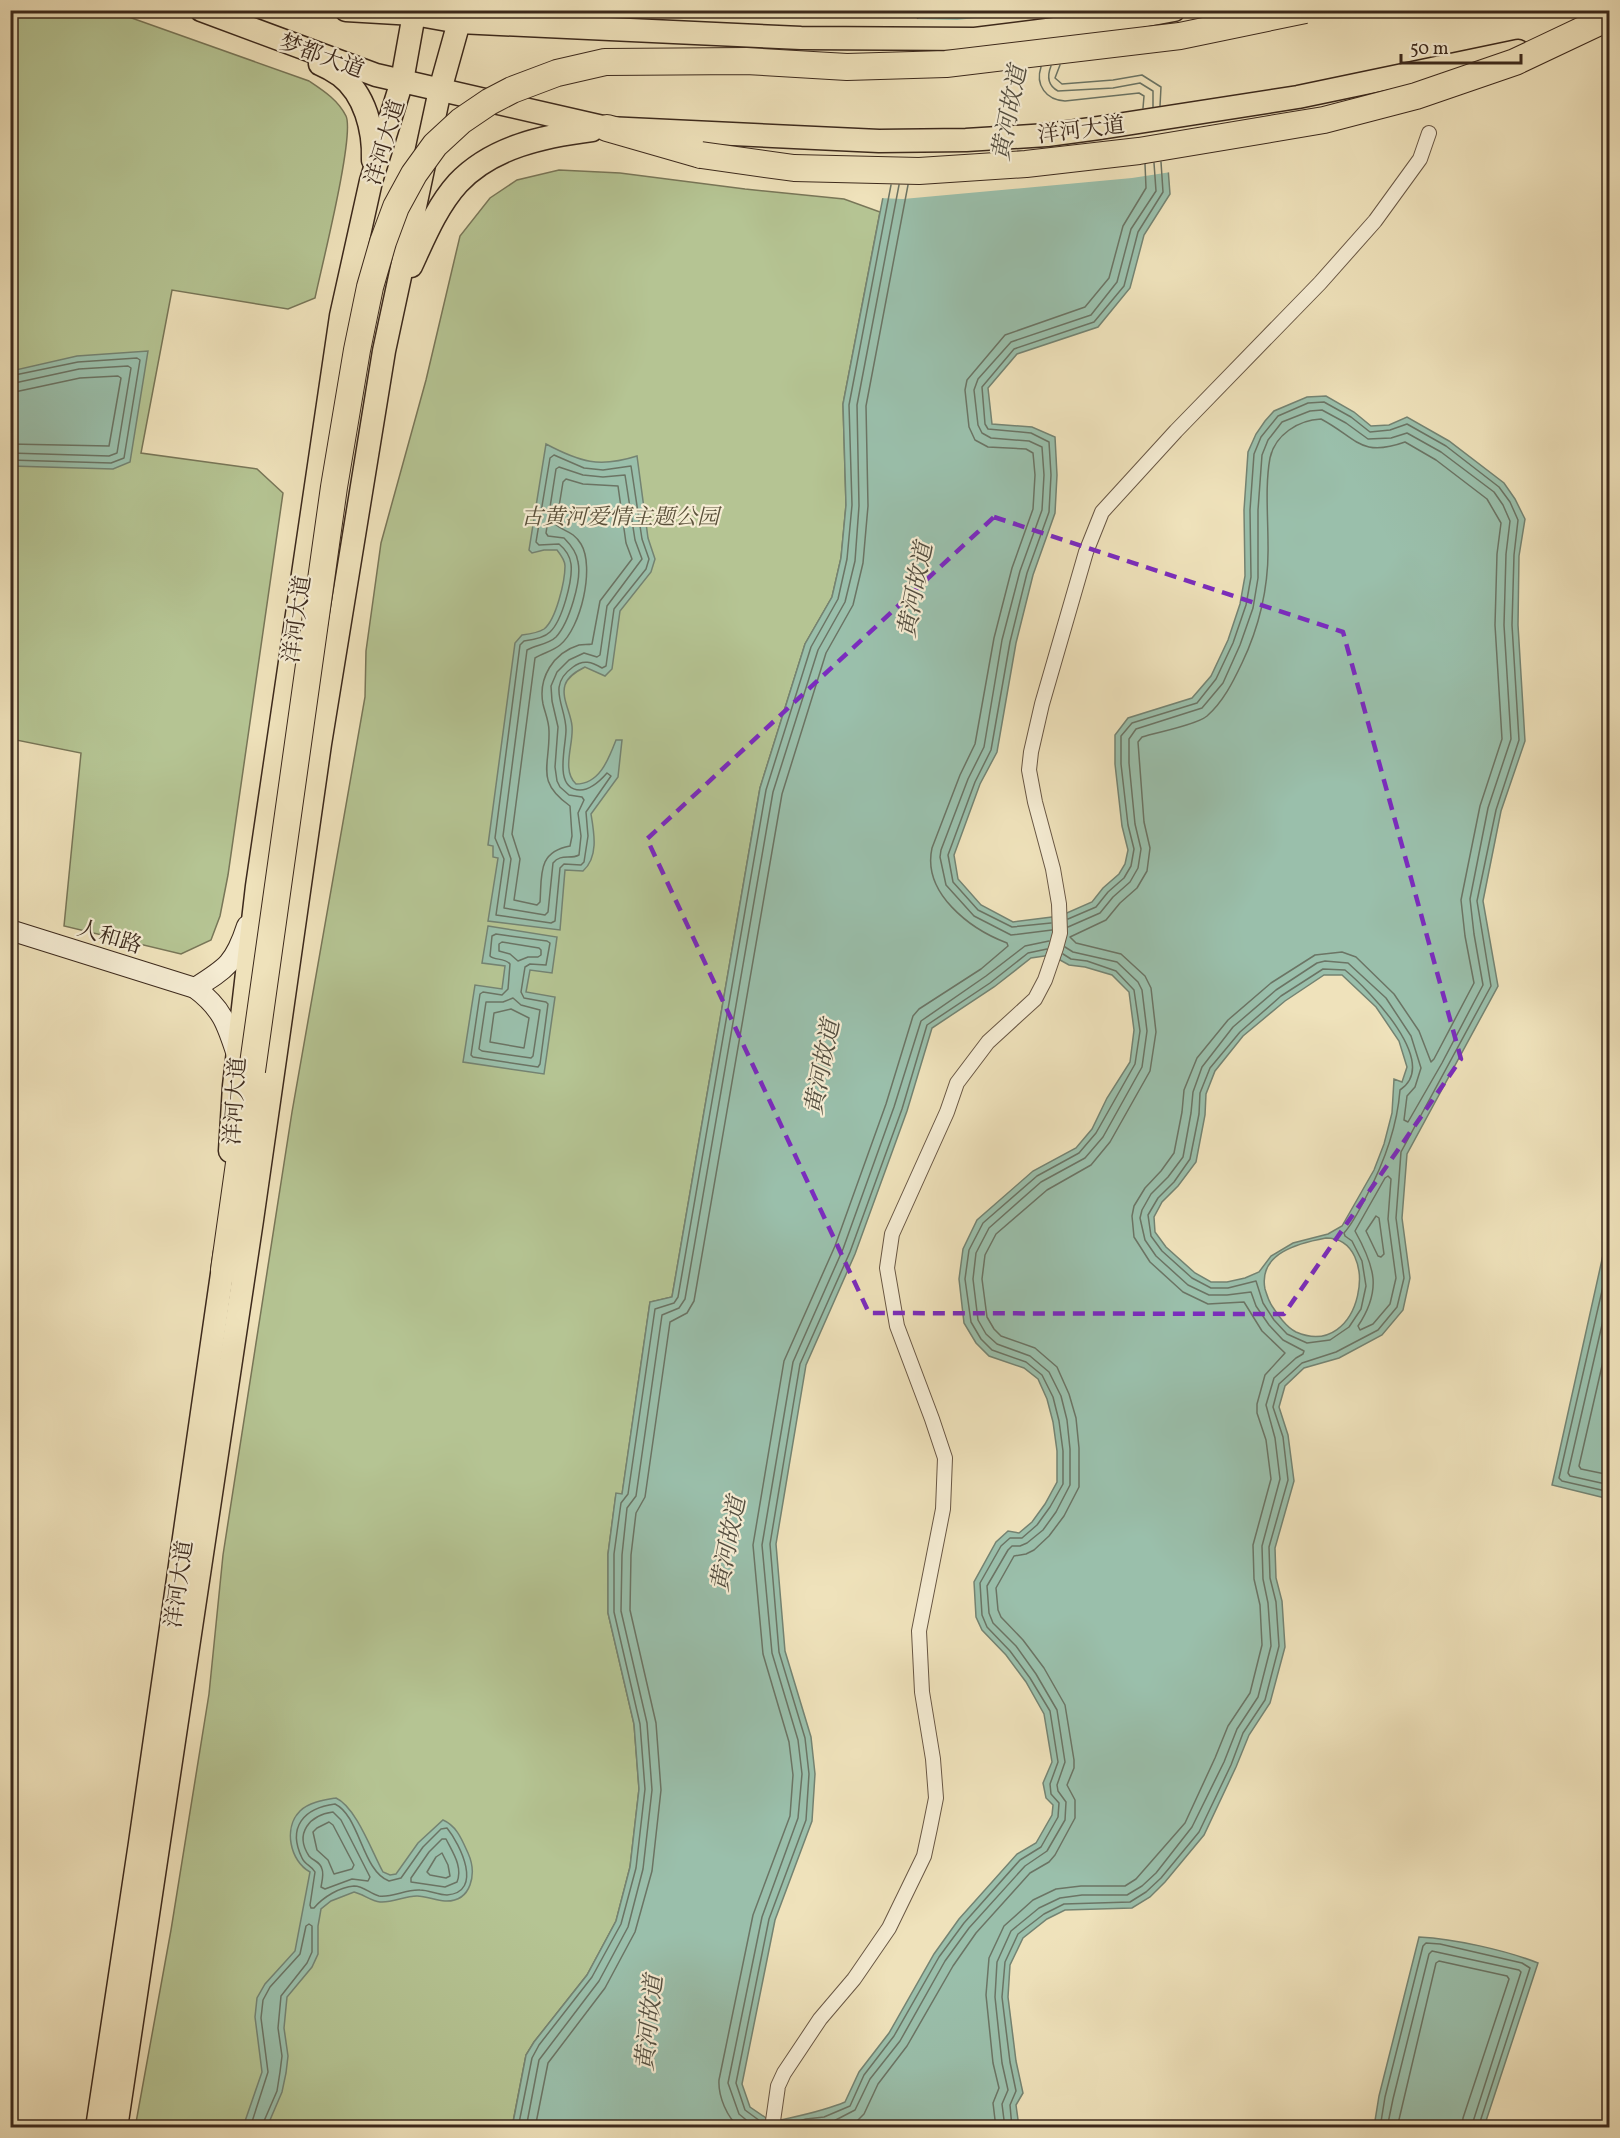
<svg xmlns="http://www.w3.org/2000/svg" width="1620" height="2138" font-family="Vollkorn,'Noto Serif SC',serif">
	<rect width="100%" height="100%" fill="#efe2bb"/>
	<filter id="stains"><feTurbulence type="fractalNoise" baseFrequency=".00333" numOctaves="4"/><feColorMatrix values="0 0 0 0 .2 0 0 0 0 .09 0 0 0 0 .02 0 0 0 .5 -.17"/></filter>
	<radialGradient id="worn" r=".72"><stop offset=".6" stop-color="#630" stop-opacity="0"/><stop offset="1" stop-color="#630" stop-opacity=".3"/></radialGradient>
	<!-- green -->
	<g fill="#b5c493" stroke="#787658" stroke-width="1.5">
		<path d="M10 11H112L309 81C324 91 338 100 346 116 355 135 321 269 315 298L288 309 172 290 141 453 257 469 283 493 228 875 220 916 211 940 181 954 64 926 81 753 11 739Z"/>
		<polygon points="559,170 620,173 745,189 844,199 880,212 843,404 846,505 841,558 832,597 805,644 760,788 672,1297 650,1302 622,1495 616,1494 608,1554 608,1613 634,1724 639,1789 630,1867 616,1921 587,1975 534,2042 526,2055 512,2127 135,2128 171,1930 209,1694 223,1555 292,1112 365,697 366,651 381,543 426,380 460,236 490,198 517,180"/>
	</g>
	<!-- water -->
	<g fill="#9abfab" stroke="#748372" stroke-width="1.5" fill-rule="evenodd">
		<path d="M919 11H1088L1061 78 1165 128 1170 194 1144 235 1130 288 1098 327 1017 354 988 388 992 424 1032 427 1055 437 1057 475 1055 513 1033 575 1016 643 997 752 980 784 954 855 958 879 981 905 1013 922 1060 916 1092 902 1103 888 1119 874 1125 864 1128 850 1122 826 1115 764V735L1128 718 1192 698 1211 676 1228 640 1240 604 1245 576 1244 510 1248 452 1256 434 1265 421 1274 411 1307 397 1326 396 1354 412 1371 426 1389 425 1407 417 1449 441 1504 483 1515 499 1525 519 1519 556 1518 625 1525 741 1501 811 1483 901 1498 986 1407 1154 1402 1218 1410 1278 1403 1310 1382 1335 1339 1358 1304 1368 1285 1386 1279 1407 1288 1435 1294 1481 1275 1548 1276 1578 1282 1601 1285 1647 1270 1703 1249 1735 1236 1767 1204 1835 1165 1882 1150 1897 1132 1908 1065 1910 1047 1919 1023 1938 1010 1965 1008 1997 1016 2061 1023 2093 1016 2105 1019 2127 512 2128 526 2055 534 2042 587 1975 616 1921 630 1867 639 1789 634 1724 608 1613V1554L616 1493 622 1494 650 1302 672 1297 760 788 805 644 832 597 841 558 846 505 843 404ZM1051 955 1069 965 1085 967 1112 975 1129 992 1134 1030 1130 1062 1107 1098 1092 1129 1076 1148 1033 1171 977 1220 963 1249 959 1279 964 1323 976 1343 989 1356 1024 1368 1038 1379 1047 1399 1053 1422 1057 1451V1482L1045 1504 1032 1522 1019 1533 1008 1531 996 1542 974 1582 976 1617 982 1630 1006 1655 1026 1682 1044 1714 1052 1762 1043 1783 1046 1798 1053 1805 1052 1815 1036 1843 1017 1854 959 1919 934 1954 889 2033 859 2072 845 2102C822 2112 797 2116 772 2122L750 2107 742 2084 775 1920 812 1821 815 1774 811 1737 785 1651 776 1544 806 1365 855 1254 907 1111 932 1028 994 987 1031 958ZM1324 975H1342L1376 1007 1399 1041 1407 1067 1402 1082 1394 1079 1392 1113 1384 1144 1374 1170 1342 1226 1328 1234 1293 1243 1271 1256 1259 1272 1245 1278 1227 1282H1211L1195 1273 1166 1247 1155 1232 1154 1217 1162 1202 1178 1186 1196 1162 1205 1115 1206 1094 1215 1071 1243 1036 1285 1001ZM1326 1238C1383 1238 1363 1361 1296 1332 1286 1327 1278 1315 1272 1306 1268 1300 1267 1295 1265 1289 1258 1253 1299 1243 1326 1238Z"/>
		<polygon points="148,351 130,462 113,469 11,466 11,371 77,356"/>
		<path d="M546 444C580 462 599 468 637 456L648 538 655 559 651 572 620 611 612 669 605 676 585 667C577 671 568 676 565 685 561 698 571 713 572 726 574 744 561 770 576 784 600 784 609 758 616 740H622L618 777 591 814C594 832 599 857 583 871L565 870 560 930 488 921 498 858 493 857V846L488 845 515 643 522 635C530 634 538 633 544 629 556 620 565 581 565 566 565 560 561 555 557 550H544L532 553 529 550Z"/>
		<polygon points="488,926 557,937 552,973 530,970 526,992 555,997 544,1074 463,1062 475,985 502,989 505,966 482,963"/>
		<polygon points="1609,1228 1610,1499 1609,1499 1552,1485"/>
		<path d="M336 1798C356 1807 372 1852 383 1872L390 1875 396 1874 418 1843 443 1820C457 1826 462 1840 468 1853 477 1873 472 1902 445 1901 436 1901 427 1896 417 1896 404 1896 393 1903 380 1902 371 1901 363 1894 354 1892L331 1901 321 1909 318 1926V1954L312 1967 287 1997 284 2028 288 2056 286 2073 282 2092 267 2127H243L262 2072 255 2017 257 1998 265 1984 295 1951 310 1872C290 1861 283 1828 300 1811 309 1802 324 1800 336 1798Z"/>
		<path d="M1419 1937C1455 1939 1505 1950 1538 1963L1484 2127H1374L1379 2096Z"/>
	</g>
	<!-- pier -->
	<polygon fill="#efe2bb" points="1091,10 1065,75 1112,71 1143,66 1169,80 1171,83 1168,128 1171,172 1132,178 903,199 879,198 914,19 957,20 1038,11"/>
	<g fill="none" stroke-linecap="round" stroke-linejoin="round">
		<!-- shore -->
		<g stroke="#6b7464" stroke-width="1.5">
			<polyline points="1060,65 1055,78 1062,84 1113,80 1142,75 1161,87 1160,106"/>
			<path d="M1051 66C1047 76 1047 85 1058 91L1113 88 1140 83 1153 91V107"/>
			<path d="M1041 67C1035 85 1046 100 1065 101L1139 93 1144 96 1143 108"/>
			<polyline points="10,376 78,362 137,358 140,360 124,458 111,463 10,460"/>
			<polyline points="10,384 79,369 128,366 131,368 117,453 109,456 10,453"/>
			<polyline points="10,393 80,378 118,376 121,378 109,446 10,444"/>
			<path d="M554 455 584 468 603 470 631 466 642 539 649 559 646 569 614 609 606 666 602 668C592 662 583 659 573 667 546 686 566 706 566 730 566 747 553 789 580 790 591 790 600 781 607 773L611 776 586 812 588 836 584 862 581 865 564 864 560 868 555 921 551 923 496 915 504 859 495 838 520 645 524 641C532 640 544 638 550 632 562 621 573 580 571 564 570 556 565 549 559 544L539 545 536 542 550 458Z"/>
			<path d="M559 467 583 475 603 477 625 475 635 540 642 559 607 606 600 655 597 657 584 653 569 660 557 672 551 686 552 701 558 727 555 767 557 781 560 787 569 795 582 797 584 800 578 813 581 836 579 855C570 860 561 853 553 863L548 912 545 915 504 908 511 859 503 836 527 650C536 645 549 644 556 637 569 623 582 580 578 562 577 553 571 545 564 538L548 536 546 533 556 469Z"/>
			<path d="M566 479 583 484 618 486 626 543 632 559 600 601 592 644C588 645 583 644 579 645 553 653 538 678 543 704 545 713 549 721 549 731 550 767 535 781 570 806L572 836 570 846C537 852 542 875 540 902L537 905 514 900 520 859 512 834 535 658C543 653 553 651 560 645 581 628 595 567 581 544 573 531 565 532 556 525L563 482Z"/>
			<polyline points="1051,923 1012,927 978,910 953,882 948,855 975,782 991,750 1010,642 1027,573 1049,512 1051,475 1049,442 1031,433 988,429 985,424 982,387 1014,349 1094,322 1124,286 1138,232 1163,192 1161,162"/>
			<polyline points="1052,930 1011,935 974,916 946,885 940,857 941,850 968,779 984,747 1002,640 1020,571 1042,510 1044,475 1042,447 1029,441 991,438 982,433 978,425 974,390 978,379 1011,342 1091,315 1117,282 1131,229 1156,191 1154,163"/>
			<path d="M496 934 547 941 550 943 546 965 530 964 525 967 521 992 524 998 546 1002 548 1004 540 1064 538 1067 473 1057 471 1055 480 994 483 992 502 995 508 989 510 964C504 957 495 961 490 956L492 936Z"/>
			<polygon points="502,942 539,948 541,950 541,955 538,957 528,957 518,961 510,954 499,951 499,944"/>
			<path d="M1323 969 1345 970C1369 990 1441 1063 1400 1090 1397 1129 1384 1163 1366 1197 1360 1209 1353 1223 1344 1233L1345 1236 1352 1241 1362 1261 1366 1286 1361 1309 1349 1327 1330 1340 1307 1343 1287 1334 1274 1320 1263 1303 1256 1281 1228 1288H1211L1192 1278 1162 1251 1151 1236 1148 1215 1158 1198 1174 1182 1190 1159 1199 1114 1200 1093 1210 1068 1240 1032 1281 996Z"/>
			<polygon points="513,998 521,1005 540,1010 533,1056 531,1058 482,1051 479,1049 486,1002 503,1002"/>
			<polygon points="511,1009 529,1018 524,1048 490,1042 494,1013"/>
			<path d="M1388 1176 1391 1179 1388 1219 1396 1278 1390 1304 1373 1324 1360 1330 1358 1326C1382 1290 1375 1267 1355 1231L1385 1178Z"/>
			<polygon points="1376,1216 1379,1218 1384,1254 1381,1257 1378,1256 1366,1231"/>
			<polyline points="1610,1256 1559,1478 1562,1481 1610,1492"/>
			<polyline points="1610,1290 1568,1473 1570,1476 1610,1485"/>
			<polyline points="1610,1331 1579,1466 1581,1469 1610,1475"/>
			<path d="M335 1804C360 1816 362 1871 389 1881L401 1878 423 1847 441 1829 447 1828C460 1844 484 1892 447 1895 438 1895 429 1890 420 1890 406 1889 392 1898 379 1896 370 1894 364 1886 354 1886 340 1887 323 1897 314 1908H311L310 1905 315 1872C312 1866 305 1865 302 1858 287 1827 304 1808 335 1804Z"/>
			<path d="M333 1812 341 1820 370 1877 368 1881 352 1879 325 1889 321 1887C322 1881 324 1874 322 1869 320 1861 313 1861 309 1856 294 1833 310 1815 333 1812Z"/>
			<polygon points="329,1822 333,1825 354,1865 352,1869 334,1874 328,1860 317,1850 313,1832 317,1828"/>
			<path d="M442 1839H446C453 1853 463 1867 457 1882L445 1887 411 1882V1878L429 1852Z"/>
			<polygon points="442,1853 448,1865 450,1876 446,1878 430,1875 427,1872 436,1857"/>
			<polyline points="764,2124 745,2110 736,2083 769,1919 806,1820 809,1774 805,1738 779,1652 770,1544 800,1364 850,1252 902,1109 927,1025 990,983 1028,953 1047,949"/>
			<polyline points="781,2126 806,2119 824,2117 850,2106 864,2075 894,2036 939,1957 964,1923 1020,1860 1041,1847 1058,1817 1059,1803 1051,1794 1050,1784 1058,1762 1050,1711 1030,1678 1010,1651 987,1627 982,1615 980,1583 1001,1546 1010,1538 1022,1538 1037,1525 1050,1507 1063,1484 1063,1451 1059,1421 1053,1397 1042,1375 1026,1362 992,1350 981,1339 971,1322 965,1279 969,1250 983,1223 1037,1176 1079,1153 1096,1133 1135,1064 1140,1031 1134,990 1116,971 1087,961 1071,959 1063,954"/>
			<polyline points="250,2128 268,2072 261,2018 263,2000 270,1987 300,1954 306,1926 309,1924 312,1926 312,1952 307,1963 281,1996 278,2028 282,2056 280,2072 277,2091 261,2128"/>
			<polyline points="518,2128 532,2058 539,2045 592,1977 621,1924 636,1868 645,1789 640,1724 614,1612 614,1554 621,1503 628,1494 655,1309 674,1303 678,1297 766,790 811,647 838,599 847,559 852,505 849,405 891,185"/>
			<polyline points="526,2128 539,2060 599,1981 628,1927 643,1869 652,1790 647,1723 621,1611 622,1555 627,1508 636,1496 662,1315 679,1308 685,1299 773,792 818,650 845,602 855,561 859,506 857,405 899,185"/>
			<polyline points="535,2128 548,2063 605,1988 635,1932 652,1871 661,1790 656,1723 630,1610 631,1555 636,1513 645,1497 670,1322 687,1313 694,1301 782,794 826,653 853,605 863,563 868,506 866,406 908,185"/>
			<path d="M740 2128C727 2118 718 2096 719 2080L753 1915 790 1816 793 1775 789 1742 763 1654 753 1545 784 1361 835 1246 886 1104 913 1016 919 1009 981 969 1008 946 1007 943C970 929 922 893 932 848L960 775 975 744 994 638 1012 568 1033 509 1035 475 1033 453 1026 449 988 447 975 440 969 427 965 390 967 380 1005 335 1085 307 1109 278 1123 226 1146 188 1145 164"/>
			<polyline points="756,2128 739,2114 728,2083 762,1917 798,1818 802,1774 798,1740 772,1653 762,1545 793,1362 843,1249 894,1107 921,1021 986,976 1025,946 1049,941"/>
			<polyline points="804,2128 828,2124 855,2110 870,2079 900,2041 945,1961 969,1928 1025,1866 1047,1851 1065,1820 1066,1802 1058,1791 1057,1785 1065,1762 1057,1710 1036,1674 1016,1646 993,1623 989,1613 987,1586 1008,1550 1012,1546 1020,1546 1027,1543 1043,1530 1056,1512 1070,1485 1070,1449 1067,1420 1061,1396 1049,1372 1030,1356 997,1344 986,1334 978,1320 973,1279 976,1253 989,1228 1041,1182 1085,1158 1103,1137 1142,1067 1147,1031 1142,990 1138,982 1117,962 1073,952 1065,947"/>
			<path d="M843 2128 857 2121 864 2114 878 2084 907 2046 953 1966 976 1933 1030 1873 1049 1862 1055 1855 1075 1818V1800L1067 1785 1074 1768V1760L1065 1705 1044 1668 1023 1640 1001 1617 998 1610 996 1588 1014 1556 1026 1554 1034 1550 1049 1536 1064 1516 1079 1487V1448L1076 1418 1069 1394 1057 1367 1035 1348 1001 1336 994 1329 987 1317 982 1279 985 1255 996 1234 1047 1190 1091 1165 1110 1142 1150 1071 1156 1032 1151 988 1145 976 1121 954 1076 943 1070 937 1106 920 1120 903 1137 888 1147 871 1150 848 1144 822 1138 742 1142 737C1158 732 1196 725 1207 716 1223 702 1233 682 1242 663 1260 625 1269 586 1268 544 1268 516 1265 485 1270 458 1275 435 1298 420 1321 419 1357 438 1360 458 1405 442L1436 460 1487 499 1501 523 1497 554 1495 625 1502 739 1480 806 1461 900 1465 936 1474 983 1434 1059 1431 1062 1419 1031 1394 994 1356 957 1342 952 1315 955 1271 983 1228 1020 1197 1058 1184 1090 1182 1112 1174 1153 1161 1171 1145 1188 1134 1206 1132 1216 1134 1237 1150 1262 1183 1292 1208 1304 1244 1302 1262 1331 1285 1353 1265 1375 1257 1404V1413L1266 1440 1271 1479 1253 1545 1254 1579 1260 1605 1262 1645 1250 1693 1228 1726 1215 1758 1185 1823 1136 1879 1125 1886H1081L1056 1889 1033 1900 1004 1926 989 1958 986 1995 993 2063 999 2088 993 2103 996 2128"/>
			<polyline points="1005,2128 1002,2104 1008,2090 1002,2063 995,1997 997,1962 1011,1931 1039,1908 1060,1898 1082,1895 1127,1895 1142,1886 1156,1873 1192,1827 1224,1762 1237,1729 1258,1697 1271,1646 1268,1603 1263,1579 1262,1546 1280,1479 1275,1438 1266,1405 1274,1378 1296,1358 1303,1354 1304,1351 1283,1340 1269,1325 1256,1306 1251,1292 1227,1295 1209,1295 1188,1285 1156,1256 1145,1240 1140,1218 1142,1210 1151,1194 1168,1177 1183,1157 1191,1113 1193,1092 1202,1067 1233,1027 1276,990 1317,963 1325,961 1348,963 1386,998 1411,1036 1421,1068 1415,1087 1407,1096 1404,1120 1408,1122 1442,1063 1483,985 1474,934 1470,899 1488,808 1511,739 1504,625 1506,554 1510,521 1503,505 1494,492 1441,452 1407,433 1391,438 1368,439 1346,423 1322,410 1310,411 1282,422 1268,440 1262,455 1258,510 1258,578 1253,608 1240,645 1223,683 1202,708 1136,729 1129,739 1129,763 1135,824 1141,849 1138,868 1130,882 1113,897 1100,913 1068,927"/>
			<polyline points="1012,2128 1010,2105 1016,2091 1010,2062 1002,1997 1005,1962 1018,1934 1044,1914 1064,1904 1130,1902 1146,1892 1161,1878 1199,1832 1231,1765 1243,1733 1265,1700 1279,1646 1276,1602 1270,1578 1269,1547 1288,1480 1283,1437 1273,1407 1279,1384 1302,1363 1336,1352 1378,1330 1397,1307 1404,1278 1396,1218 1401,1152 1491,986 1477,901 1496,810 1519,740 1512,625 1514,555 1518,520 1510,502 1499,487 1446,446 1407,424 1390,430 1370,432 1351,417 1324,402 1308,403 1278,416 1261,437 1254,454 1250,510 1251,577 1246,605 1233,643 1216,679 1197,703 1132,723 1121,736 1121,764 1128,825 1134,849 1131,866 1124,878 1108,892 1096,907 1068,919"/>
			<polyline points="1380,2128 1385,2097 1423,1946 1426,1943 1440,1944 1522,1963 1530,1968 1478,2128"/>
			<polyline points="1387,2128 1393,2099 1429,1954 1432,1951 1519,1970 1521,1972 1471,2128"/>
			<polyline points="1397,2128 1436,1963 1439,1961 1507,1976 1509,1979 1463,2118 1462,2128"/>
		</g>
		<defs>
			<polyline id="street" points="772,2128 778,2086 784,2073 820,2019 854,1979 889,1928 924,1856 930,1828 936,1798 933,1759 922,1692 919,1631 943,1509 945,1458 932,1419 897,1326 887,1268 892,1234 947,1112 957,1083 988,1042 1035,999 1045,980 1056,948 1060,933 1059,904 1053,869 1035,802 1029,770 1031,752 1042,704 1086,552 1102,512 1176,431 1320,283 1375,221 1420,159 1429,133"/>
			<g id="secondary">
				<polyline points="10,930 195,988"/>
				<path d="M237 1055C227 1024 222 1008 195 988 227 968 235 963 247 926"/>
			</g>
			<g id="primary">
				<polyline points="201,10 376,75 607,128 879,141 966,140 1047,135 1099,128 1298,97 1518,51"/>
				<polyline points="346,10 414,14 459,22 801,38 975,39 1110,22 1174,10"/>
				<path d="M320 64C327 67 334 71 340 75 365 94 374 130 373 160"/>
				<path d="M411 266C424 238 437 206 458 183 492 147 544 136 592 130"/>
				<polyline points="230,1151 234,1086 257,886 341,316 371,181 402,81 414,14"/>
				<polyline points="97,2128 140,1843 225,1253"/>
				<polyline points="116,2128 252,1220 320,744 384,351 440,90 459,22"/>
			</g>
			<g id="highway">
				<polyline points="607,128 701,155"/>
				<polyline points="224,1270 252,1071"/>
			</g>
		</defs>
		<!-- street casing -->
		<use href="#street" stroke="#695744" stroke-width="16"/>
		<!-- secondary casing -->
		<use href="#secondary" stroke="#3c291c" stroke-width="22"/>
		<!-- primary casing -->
		<use href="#primary" stroke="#3c291c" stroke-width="25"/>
		<!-- highway casing -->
		<use href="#highway" stroke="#3c291c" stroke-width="28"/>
		<!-- street -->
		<use href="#street" stroke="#f5ecd3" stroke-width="14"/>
		<!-- secondary -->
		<use href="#secondary" stroke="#f5ecd3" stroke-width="20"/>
		<!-- primary -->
		<use href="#primary" stroke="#efe2bb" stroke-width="22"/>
		<!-- highway -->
		<use href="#highway" stroke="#efe2bb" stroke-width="26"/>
		<defs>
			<g id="highway-bridge">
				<polyline points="701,155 794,168 919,171 1026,164 1139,151 1324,120 1416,96 1515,62 1610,17"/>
				<polyline points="252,1071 334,487 357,350 370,287 383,242 396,207 414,174 435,145 461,121 489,102 512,90 557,73 605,62 746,61 847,67 946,64 1180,36 1305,10"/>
			</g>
		</defs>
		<!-- highway-bridge casing -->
		<use href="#highway-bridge" stroke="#3c291c" stroke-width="28" stroke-linecap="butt"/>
		<!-- highway-bridge -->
		<use href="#highway-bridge" stroke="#efe2bb" stroke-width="26"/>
	</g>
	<!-- marked area -->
	<path fill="none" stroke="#7b2cbf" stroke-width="4.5" stroke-dasharray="12 8" stroke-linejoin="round" d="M994 517 1343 632 1461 1059 1284 1314 869 1313 647 839Z"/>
	<g text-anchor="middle" stroke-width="4.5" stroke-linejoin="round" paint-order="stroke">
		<!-- street labels -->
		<g font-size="22" fill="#3c291c" stroke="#f5ecd3">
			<text transform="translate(322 55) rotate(20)" y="8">梦都大道</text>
			<text transform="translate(1081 129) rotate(-7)" y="8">洋河大道</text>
			<text transform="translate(384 142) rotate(-73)" y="8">洋河大道</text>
			<text transform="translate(296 619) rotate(-82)" y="8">洋河大道</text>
			<text transform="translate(110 936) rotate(17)" y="8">人和路</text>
			<text transform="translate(234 1101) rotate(-86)" y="8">洋河大道</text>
			<text transform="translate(178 1584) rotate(-82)" y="8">洋河大道</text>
		</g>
		<!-- park labels -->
		<g font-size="22" font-style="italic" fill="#5a503a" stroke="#f5ecd3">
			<text x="620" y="524">古黄河爱情主题公园</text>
		</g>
		<!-- water labels -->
		<g font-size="24" font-style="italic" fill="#544e40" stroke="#f5ecd3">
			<text transform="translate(1009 113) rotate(-79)" y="8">黄河故道</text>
			<text transform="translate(915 590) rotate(-79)" y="8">黄河故道</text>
			<text transform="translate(822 1067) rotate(-79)" y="8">黄河故道</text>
			<text transform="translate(728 1544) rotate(-79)" y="8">黄河故道</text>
			<text transform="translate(649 2023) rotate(-84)" y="8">黄河故道</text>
		</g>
	</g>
	<!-- margin -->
	<rect width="1620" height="2138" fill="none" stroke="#efe2bb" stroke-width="36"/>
	<rect x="12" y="12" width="1596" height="2114" fill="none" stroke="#3c291c" stroke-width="3"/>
	<rect x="18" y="18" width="1584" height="2102" fill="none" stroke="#3c291c" stroke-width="1.5"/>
	<!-- scale -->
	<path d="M1401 54v9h120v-9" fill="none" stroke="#3c291c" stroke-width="3"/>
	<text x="1410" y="54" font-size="18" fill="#3c291c" stroke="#f5ecd3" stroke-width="4.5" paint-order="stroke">50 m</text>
	<rect width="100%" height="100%" filter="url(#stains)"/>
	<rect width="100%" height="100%" fill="url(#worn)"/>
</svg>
